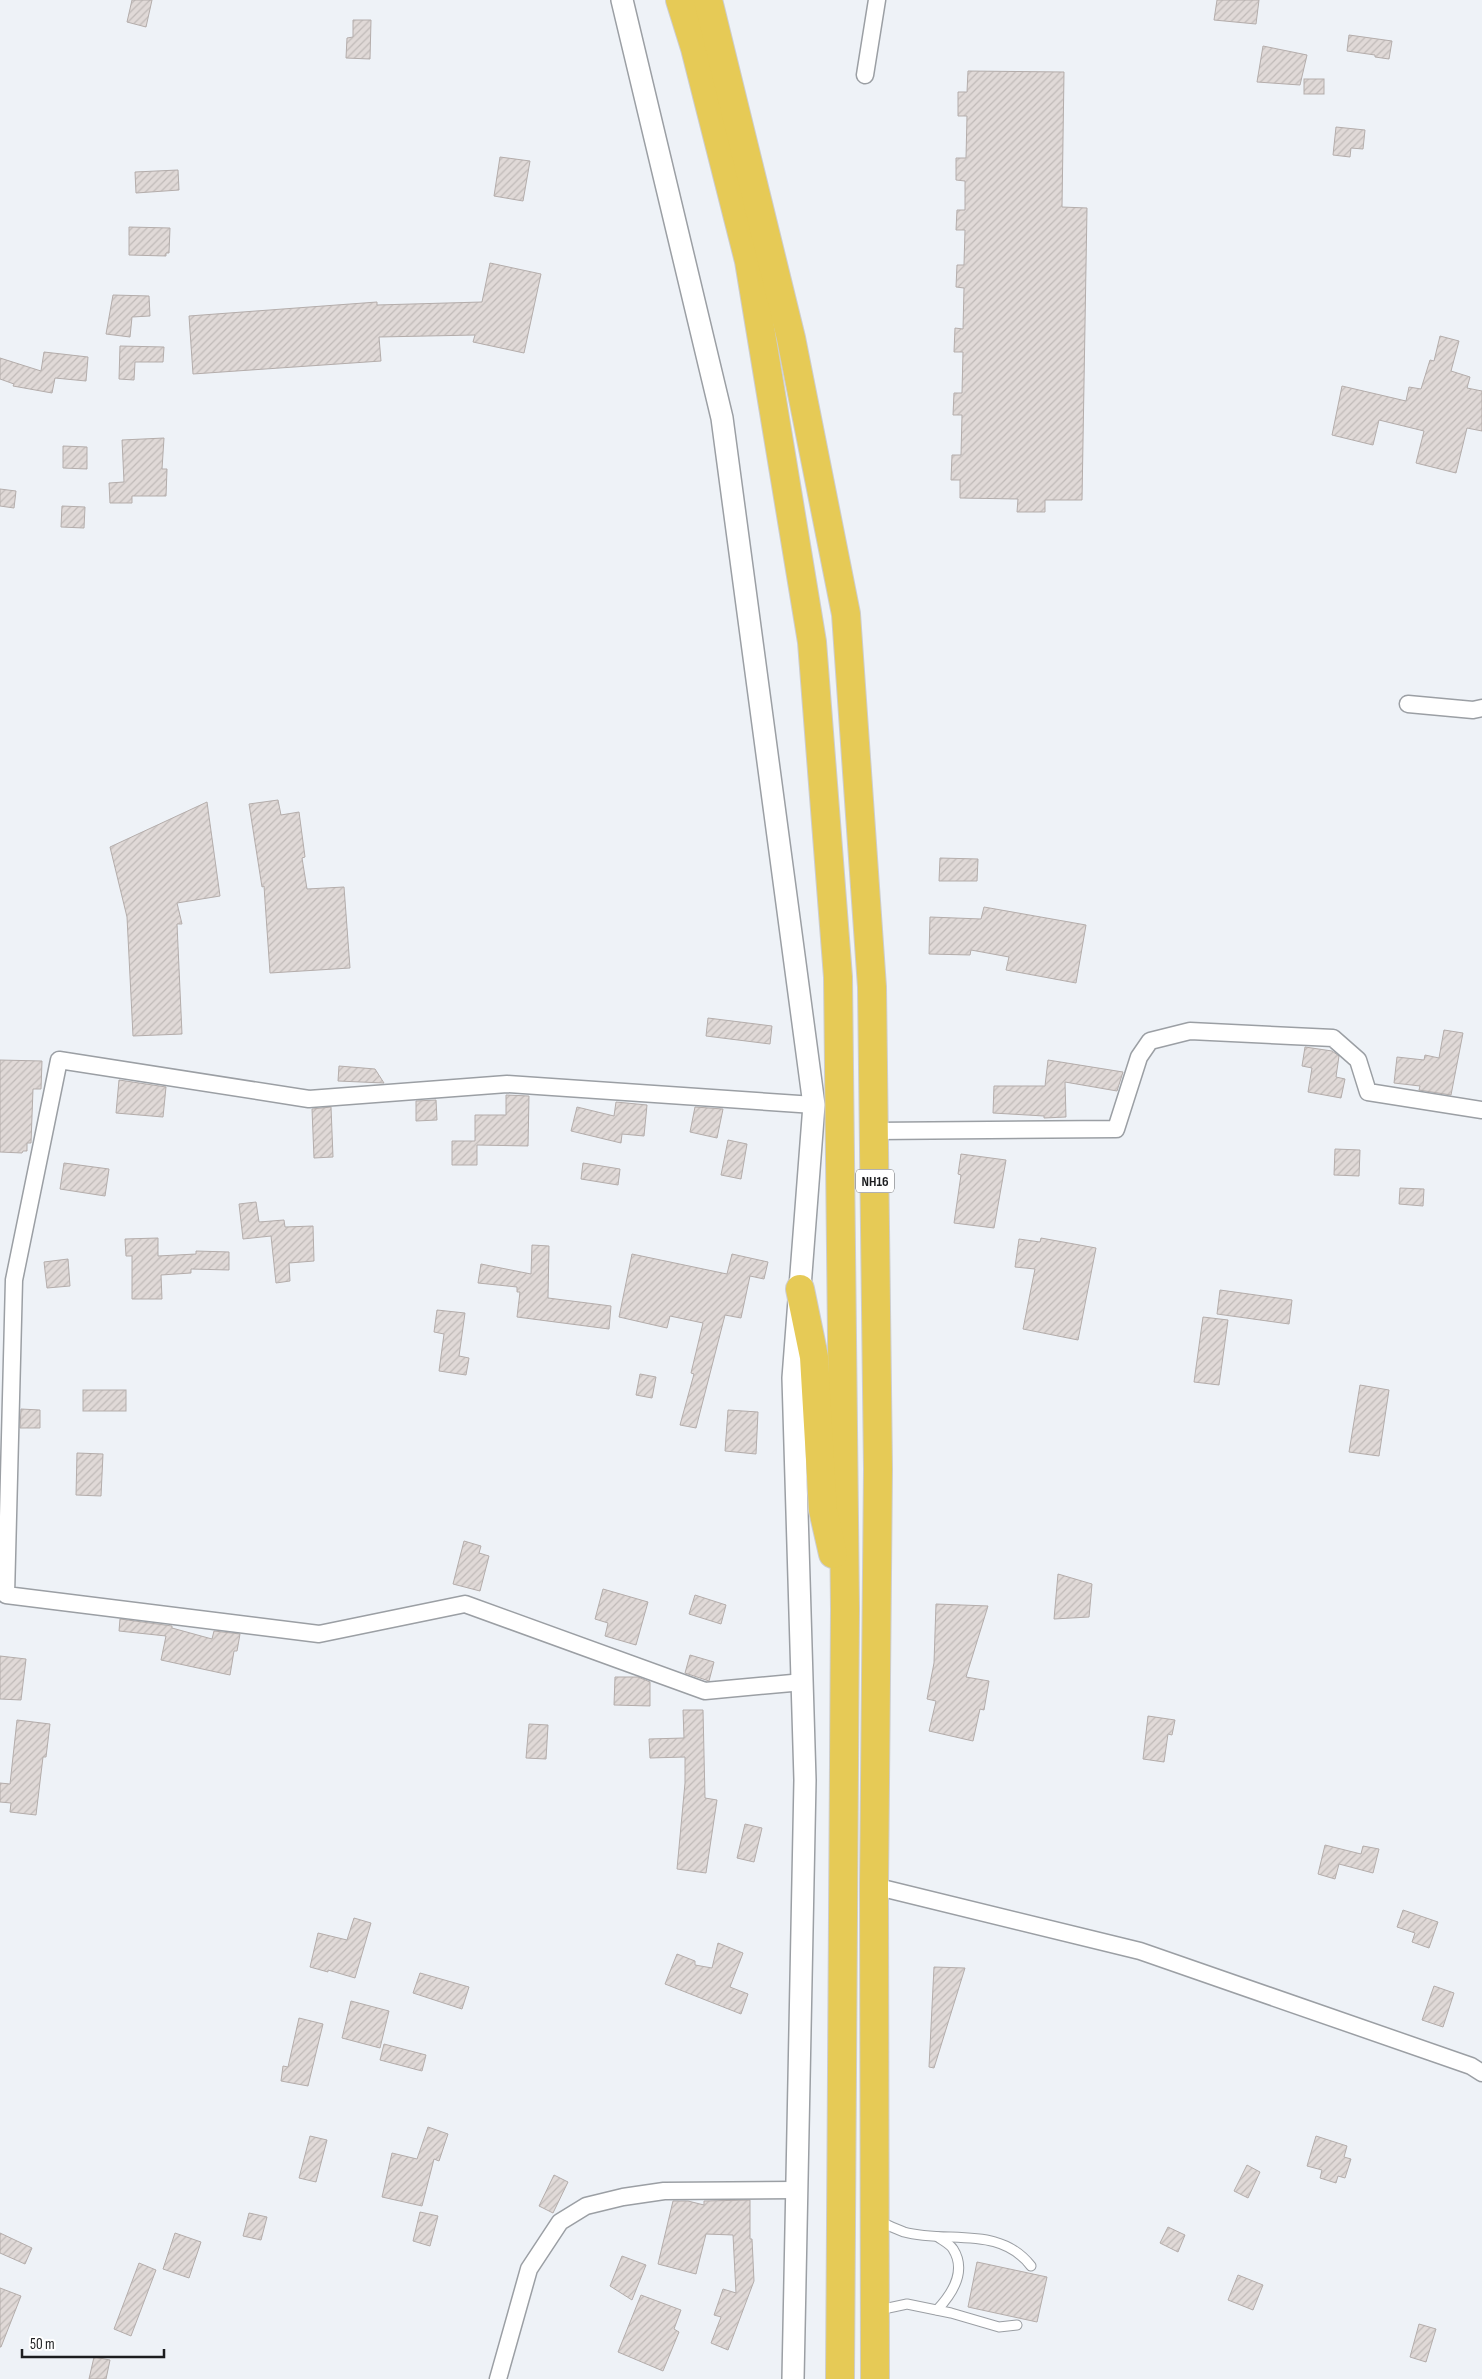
<svg xmlns="http://www.w3.org/2000/svg" width="1482" height="2379" font-family="'Sofia Sans Condensed',sans-serif">
	<defs>
		<pattern id="building-hatch" width="6" height="6" patternUnits="userSpaceOnUse" patternTransform="scale(1.25)"><rect width="6" height="6" fill="#e0d9d7"/><path d="M-1 1l2-2M0 6l6-6M5 7l2-2" fill="none" stroke="#c0bab8"/></pattern>
	</defs>
	<rect width="100%" height="100%" fill="#eef2f7"/>
	<!-- building -->
	<g fill="url(#building-hatch)" stroke="#b4adab">
		<polygon points="132,0 152,0 146,27 127,22"/>
		<polygon points="1217,0 1259,0 1256,24 1214,20"/>
		<polygon points="353,20 371,20 370,59 346,58 347,38 353,37"/>
		<polygon points="1349,35 1392,41 1389,59 1375,57 1375,55 1347,51"/>
		<polygon points="1263,46 1307,55 1300,85 1257,82"/>
		<polygon points="968,71 1064,72 1062,207 1087,208 1082,500 1045,500 1045,512 1017,512 1018,499 960,498 960,480 951,480 952,455 961,455 962,415 953,415 954,393 962,393 963,352 954,352 955,328 963,329 964,288 956,287 957,265 964,265 965,230 956,230 957,210 965,210 965,181 956,180 956,158 966,158 967,116 958,116 958,92 967,92"/>
		<rect x="1304" y="79" width="20" height="15"/>
		<polygon points="1336,127 1365,130 1363,149 1351,148 1350,157 1333,155"/>
		<polygon points="500,157 530,161 523,201 494,196"/>
		<polygon points="178,170 179,190 136,193 135,172"/>
		<polygon points="129,227 170,228 169,253 166,253 166,256 129,255"/>
		<polygon points="490,263 541,274 524,353 473,342 475,335 379,337 381,361 193,374 189,316 377,302 377,305 482,302"/>
		<polygon points="113,295 149,296 150,316 132,317 130,337 106,334"/>
		<polygon points="1440,336 1459,341 1451,371 1470,377 1467,388 1482,391 1482,431 1467,428 1456,473 1416,463 1424,431 1379,420 1373,445 1332,435 1342,386 1406,401 1409,387 1421,389 1430,360 1434,361"/>
		<polygon points="120,346 164,347 163,362 135,362 134,380 119,379"/>
		<polygon points="44,352 88,357 86,381 55,378 52,393 13,386 14,384 0,379 0,358 41,371"/>
		<polygon points="164,438 162,469 167,469 166,496 132,496 132,503 110,503 109,483 124,482 122,440"/>
		<polygon points="63,446 87,447 87,469 63,468"/>
		<polygon points="0,489 16,491 14,508 0,506"/>
		<polygon points="62,506 85,507 84,528 61,527"/>
		<polygon points="278,800 281,815 299,812 305,857 302,858 307,889 344,887 350,968 270,973 264,886 262,887 249,804"/>
		<polygon points="207,802 220,896 177,903 182,924 177,924 182,1034 133,1036 127,917 110,847"/>
		<polygon points="940,858 978,859 977,881 939,881"/>
		<polygon points="984,907 1086,925 1076,983 1006,970 1009,957 971,950 970,955 929,954 930,917 981,919"/>
		<polygon points="708,1018 772,1026 770,1044 706,1036"/>
		<polygon points="1444,1030 1463,1033 1451,1095 1419,1090 1420,1086 1394,1083 1397,1057 1424,1060 1425,1055 1439,1058"/>
		<polygon points="1305,1047 1332,1051 1339,1056 1336,1077 1345,1079 1341,1098 1308,1092 1312,1068 1302,1066"/>
		<polygon points="0,1060 42,1061 41,1089 33,1089 31,1143 27,1143 27,1151 23,1151 22,1153 0,1152"/>
		<polygon points="1048,1060 1123,1072 1117,1091 1065,1082 1066,1117 1044,1118 1044,1116 993,1113 994,1086 1045,1086"/>
		<polygon points="339,1066 375,1069 384,1083 338,1081"/>
		<polygon points="119,1080 166,1087 163,1117 116,1113"/>
		<polygon points="506,1095 529,1096 528,1146 477,1145 477,1165 452,1165 452,1141 475,1141 475,1115 506,1115"/>
		<polygon points="436,1100 437,1120 416,1121 416,1101"/>
		<polygon points="616,1102 647,1105 644,1136 622,1134 621,1143 571,1131 577,1107 614,1116"/>
		<polygon points="331,1107 333,1157 314,1158 312,1109"/>
		<polygon points="695,1107 723,1109 717,1138 690,1132"/>
		<polygon points="728,1140 747,1144 741,1179 721,1175"/>
		<polygon points="1335,1149 1360,1150 1359,1176 1334,1175"/>
		<polygon points="961,1154 1006,1160 994,1228 954,1223 961,1175 958,1174"/>
		<polygon points="64,1163 109,1169 105,1196 60,1189"/>
		<polygon points="583,1163 620,1169 618,1185 581,1179"/>
		<polygon points="1400,1188 1424,1189 1423,1206 1399,1204"/>
		<polygon points="256,1202 259,1222 284,1220 285,1227 313,1226 314,1261 289,1263 290,1281 276,1283 271,1236 243,1239 239,1204"/>
		<polygon points="158,1238 158,1256 196,1254 196,1251 229,1252 229,1270 191,1269 191,1273 161,1275 162,1299 132,1299 132,1256 126,1256 125,1239"/>
		<polygon points="1041,1238 1096,1248 1078,1340 1023,1329 1035,1269 1015,1267 1019,1239 1040,1242"/>
		<polygon points="532,1245 549,1246 548,1298 611,1306 609,1329 517,1317 520,1292 517,1292 517,1287 478,1283 481,1264 531,1274"/>
		<polygon points="632,1254 727,1274 732,1254 768,1262 764,1279 750,1276 741,1318 725,1315 696,1428 680,1425 694,1374 691,1373 703,1323 670,1316 667,1328 619,1317"/>
		<polygon points="68,1259 70,1286 47,1288 44,1262"/>
		<polygon points="1220,1290 1292,1300 1289,1324 1217,1314"/>
		<polygon points="437,1310 465,1313 459,1356 469,1358 466,1375 439,1371 444,1334 434,1332"/>
		<polygon points="1203,1317 1228,1320 1219,1385 1194,1382"/>
		<polygon points="640,1374 656,1377 652,1398 636,1395"/>
		<polygon points="1360,1385 1389,1390 1379,1456 1349,1452"/>
		<rect x="83" y="1390" width="43" height="21"/>
		<polygon points="21,1409 40,1410 40,1428 20,1428"/>
		<polygon points="728,1410 758,1412 756,1454 725,1451"/>
		<polygon points="77,1453 103,1454 101,1496 76,1495"/>
		<polygon points="464,1541 481,1546 479,1553 489,1556 480,1591 453,1584"/>
		<polygon points="1058,1574 1092,1584 1089,1617 1054,1619"/>
		<polygon points="603,1589 648,1602 636,1645 605,1636 608,1623 595,1619"/>
		<polygon points="695,1595 726,1605 721,1624 689,1614"/>
		<polygon points="936,1604 988,1606 966,1677 989,1681 984,1710 980,1709 973,1741 929,1731 936,1701 927,1699 934,1663"/>
		<polygon points="120,1619 172,1626 172,1628 212,1639 214,1631 240,1634 237,1651 234,1651 230,1675 161,1660 166,1636 119,1631"/>
		<polygon points="690,1655 714,1662 709,1681 685,1673"/>
		<polygon points="0,1656 26,1659 21,1700 0,1699"/>
		<polygon points="615,1677 638,1677 650,1682 650,1706 614,1705"/>
		<polygon points="683,1710 703,1710 705,1798 717,1800 706,1873 677,1869 685,1783 685,1757 650,1758 649,1739 684,1738"/>
		<polygon points="1148,1716 1175,1720 1172,1735 1168,1734 1164,1762 1143,1759"/>
		<polygon points="17,1720 50,1724 46,1757 43,1757 36,1815 10,1812 11,1803 0,1802 0,1783 10,1784"/>
		<polygon points="529,1724 548,1725 546,1759 526,1758"/>
		<polygon points="745,1824 762,1828 754,1862 737,1858"/>
		<polygon points="1325,1845 1361,1854 1363,1846 1379,1849 1373,1873 1339,1864 1335,1879 1318,1874"/>
		<polygon points="1403,1910 1438,1922 1429,1948 1412,1942 1415,1933 1397,1927"/>
		<polygon points="354,1918 371,1923 355,1978 328,1970 328,1972 310,1967 318,1933 347,1940"/>
		<polygon points="718,1943 743,1953 730,1987 748,1994 741,2014 665,1984 677,1954 695,1961 695,1965 712,1968"/>
		<polygon points="934,1967 965,1968 934,2068 929,2067"/>
		<polygon points="420,1973 469,1987 462,2009 413,1993"/>
		<polygon points="1434,1986 1454,1993 1443,2027 1422,2020"/>
		<polygon points="351,2001 389,2011 380,2048 342,2038"/>
		<polygon points="299,2018 323,2024 308,2086 281,2081 283,2066 288,2067"/>
		<polygon points="384,2044 426,2055 422,2071 380,2060"/>
		<polygon points="428,2127 448,2134 439,2161 434,2159 422,2206 382,2197 392,2153 417,2159"/>
		<polygon points="310,2136 327,2140 316,2182 299,2178"/>
		<polygon points="1316,2136 1347,2146 1344,2157 1351,2159 1345,2178 1338,2176 1336,2183 1320,2178 1322,2170 1307,2166"/>
		<polygon points="1247,2165 1260,2172 1248,2198 1234,2191"/>
		<polygon points="554,2175 568,2182 553,2213 539,2206"/>
		<polygon points="750,2200 750,2239 752,2239 754,2281 728,2350 711,2343 721,2317 714,2315 723,2289 736,2293 733,2235 706,2234 696,2274 658,2264 673,2201 688,2201 704,2205 704,2201"/>
		<polygon points="420,2212 438,2216 430,2246 413,2241"/>
		<polygon points="249,2213 267,2217 261,2240 243,2236"/>
		<polygon points="1168,2227 1185,2235 1178,2252 1160,2243"/>
		<polygon points="0,2233 32,2248 25,2264 0,2253"/>
		<polygon points="175,2233 201,2242 189,2278 163,2269"/>
		<polygon points="622,2256 646,2265 632,2300 610,2286"/>
		<polygon points="977,2262 1047,2277 1037,2322 968,2307"/>
		<polygon points="139,2263 156,2270 131,2336 114,2329"/>
		<polygon points="1238,2275 1263,2285 1253,2310 1228,2300"/>
		<polygon points="0,2288 21,2296 1,2347 0,2347"/>
		<polygon points="641,2295 681,2310 674,2329 679,2332 663,2371 618,2352"/>
		<polygon points="1419,2324 1436,2329 1426,2362 1410,2357"/>
		<polygon points="94,2357 110,2360 106,2379 89,2379"/>
	</g>
	<g fill="none" stroke-linecap="round" stroke-linejoin="round">
		<defs>
			<g id="service">
				<path d="M879 2221C887 2225 896 2229 904 2232 949 2244 999 2225 1031 2266"/>
				<polyline points="879,2310 907,2304 951,2313 999,2327 1017,2325"/>
				<path d="M937 2310C952 2294 967 2271 953 2249 950 2244 942 2240 938 2237"/>
			</g>
			<g id="minor">
				<polyline points="865,75 877,0"/>
				<polyline points="1408,704 1473,710 1482,708"/>
				<polyline points="874,1131 1116,1129 1139,1057 1150,1041 1190,1031 1333,1038 1358,1060 1368,1092 1482,1110"/>
				<polyline points="803,1682 705,1691 465,1604 319,1634 6,1595 14,1280 59,1060 309,1099 507,1084 814,1105"/>
				<polyline points="874,1886 1140,1951 1471,2066 1482,2073"/>
				<polyline points="498,2379 529,2269 560,2222 586,2206 623,2197 664,2191 796,2190"/>
			</g>
			<polyline id="tertiary" points="622,0 722,418 814,1105 793,1378 805,1780 793,2379"/>
			<g id="trunk">
				<polyline points="680,0 695,48 749,261 812,642 838,977 845,1609 840,2379"/>
				<polyline points="708,0 791,338 846,614 872,987 878,1469 874,1886 875,2379"/>
				<polyline points="800,1289 814,1357 823,1510 833,1554"/>
			</g>
		</defs>
		<!-- service casing -->
		<use href="#service" stroke="#9b9fa4" stroke-width="11"/>
		<!-- minor casing -->
		<use href="#minor" stroke="#9b9fa4" stroke-width="19"/>
		<!-- tertiary casing -->
		<use href="#tertiary" stroke="#9b9fa4" stroke-width="24"/>
		<!-- trunk casing -->
		<use href="#trunk" stroke="#cdcdce" stroke-width="30"/>
		<!-- service -->
		<use href="#service" stroke="#fff" stroke-width="9"/>
		<!-- minor -->
		<use href="#minor" stroke="#fff" stroke-width="16"/>
		<!-- tertiary -->
		<use href="#tertiary" stroke="#fff" stroke-width="21"/>
		<!-- trunk -->
		<use href="#trunk" stroke="#e6ca56" stroke-width="28"/>
	</g>
	<g text-anchor="middle" stroke-width="4" stroke-linejoin="round" paint-order="stroke">
		<!-- shield labels -->
		<rect fill="#fff" stroke="#606162" stroke-width="1" x="856" y="1169.5" width="38" height="23" rx="4"/>
		<g font-size="14" font-weight="bold" fill="#1c1d1f">
			<text x="875" y="1186">NH16</text>
		</g>
	</g>
	<!-- scale -->
	<path d="M22 2349v8h142v-8" fill="none" stroke="#1c1d1f" stroke-width="2.5"/>
	<text x="30" y="2349" font-size="15" fill="#1c1d1f" stroke="#ffffff" stroke-width="4" paint-order="stroke">50 m</text>
</svg>
